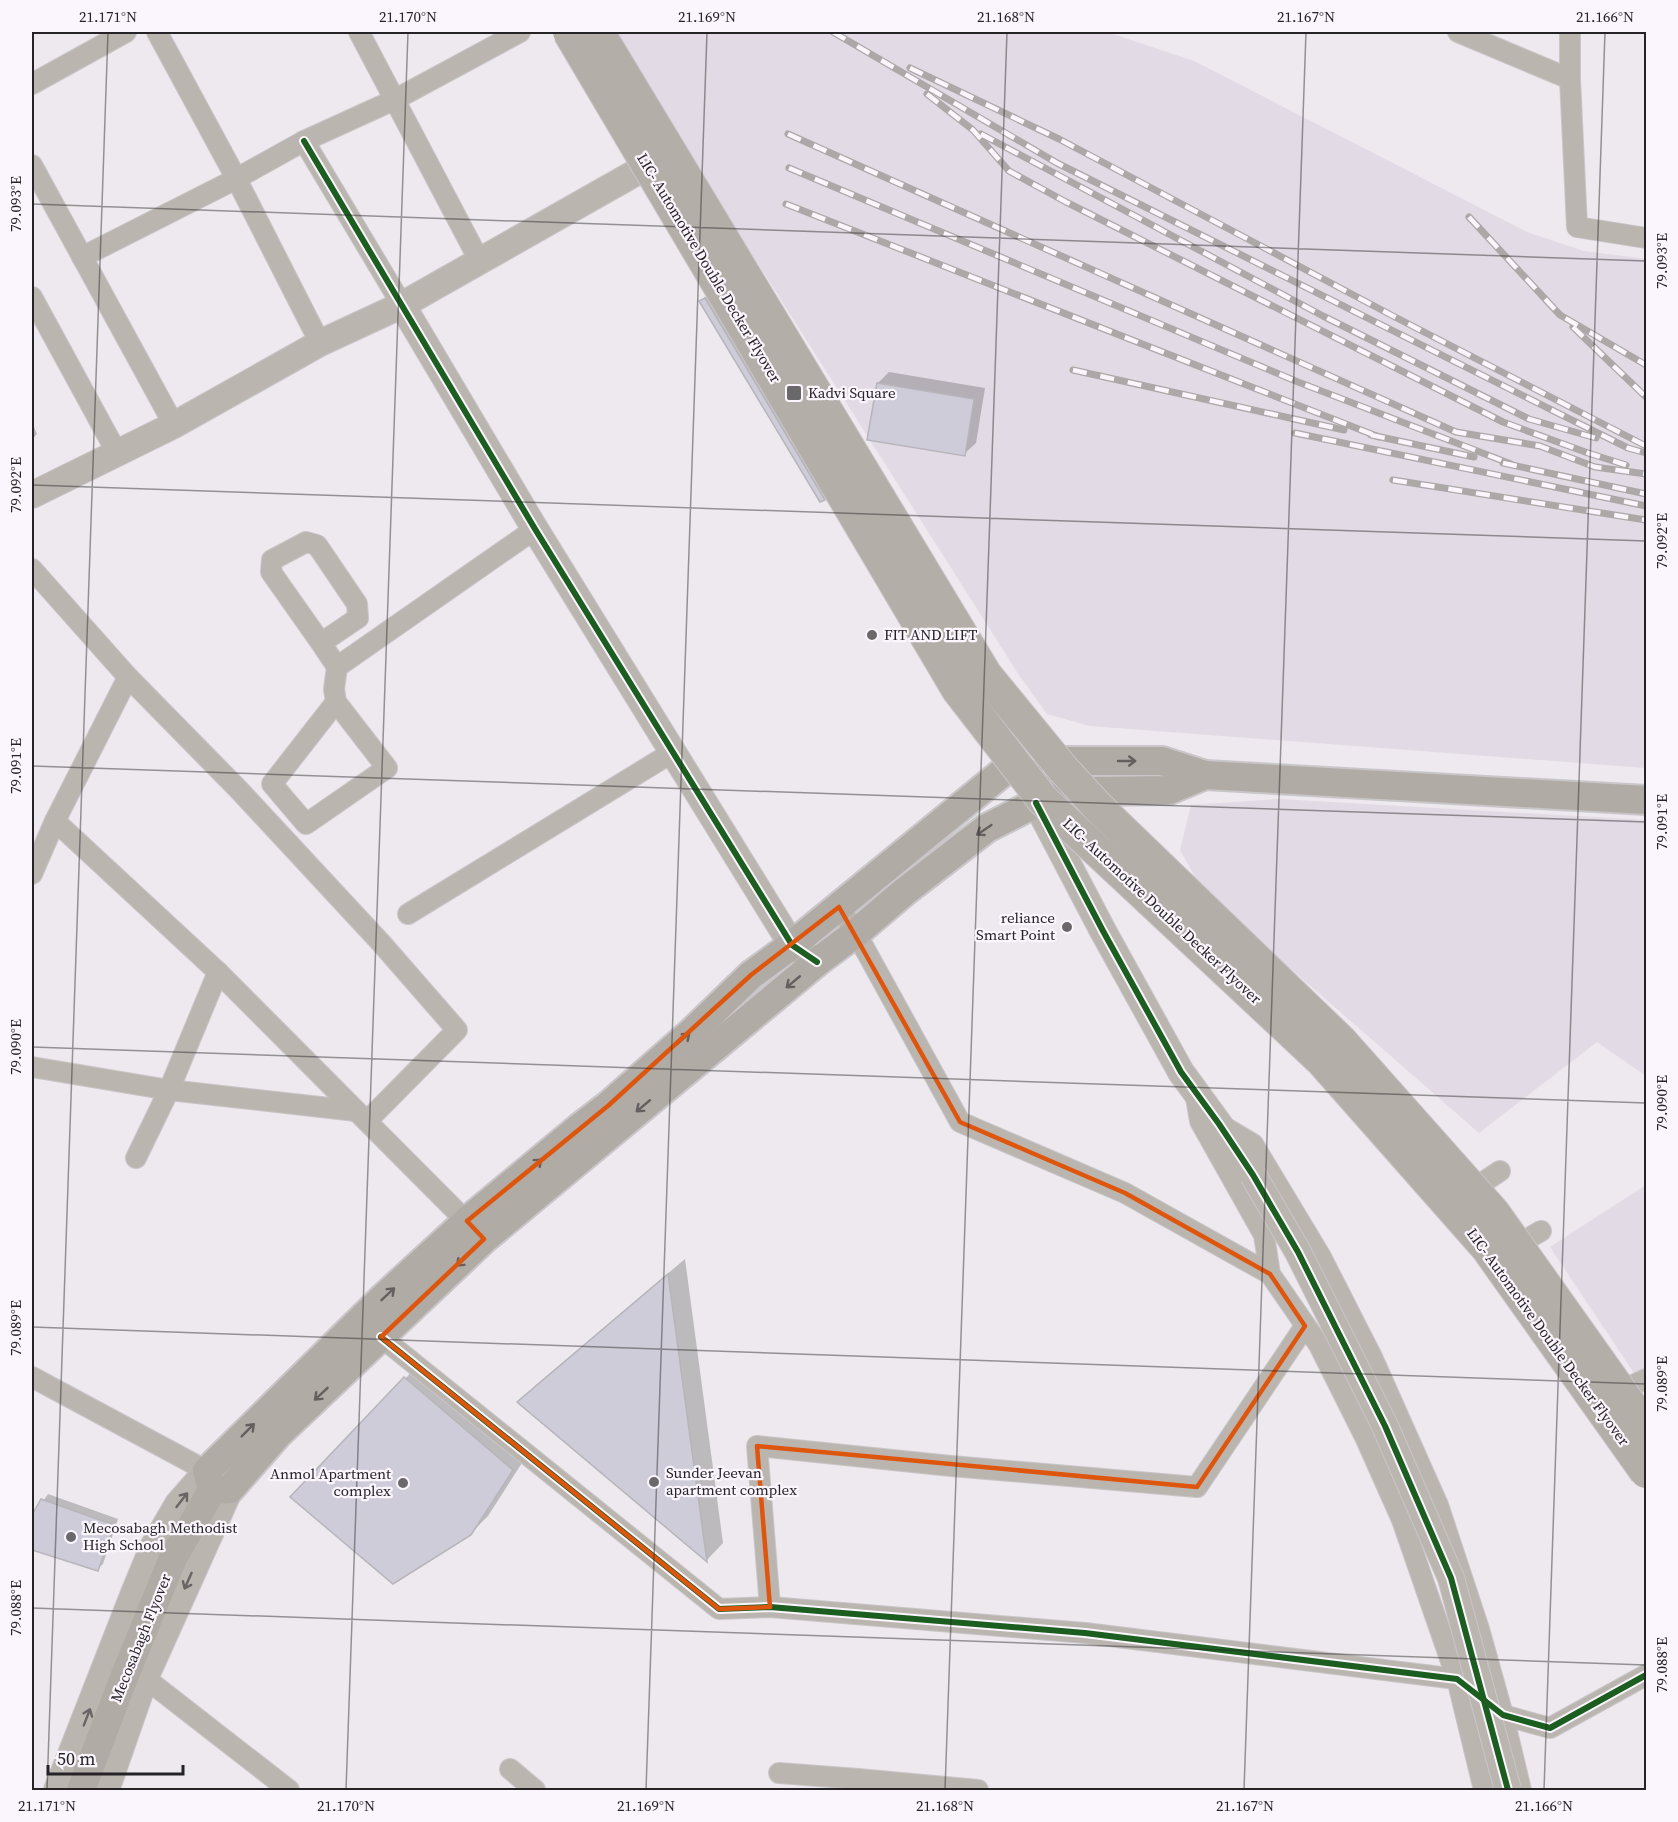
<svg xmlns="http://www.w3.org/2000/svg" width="1678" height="1822" font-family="'Source Serif 4',serif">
	<rect width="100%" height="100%" fill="#ede9ee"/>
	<!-- built -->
	<g fill="#e2dae4">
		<polygon points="611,32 1107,32 1194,61 1527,232 1584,251 1646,259 1646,768 1090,726 1047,714 1019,675"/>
		<polygon points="1279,799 1646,820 1646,1076 1597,1042 1479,1133 1204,893 1180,850 1191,805"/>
		<polygon points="1646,1185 1646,1391 1550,1247"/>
	</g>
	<!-- shadow -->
	<g fill="#0003">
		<polygon points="712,290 835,487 824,499 701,301"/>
		<polygon points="889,372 985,388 976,443 964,454 878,383"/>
		<polygon points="32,422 37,434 32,440"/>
		<polygon points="685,1259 723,1543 707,1560 519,1402 536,1385"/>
		<polygon points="422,1361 529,1452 488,1516 470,1534 292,1497"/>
		<polygon points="48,1494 118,1519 103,1564 97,1569 32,1548 32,1518"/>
	</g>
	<!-- building -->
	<g fill="#cfccd9" stroke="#b7b5b9" stroke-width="1.5">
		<polygon points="705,298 825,500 820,502 699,301"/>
		<polygon points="877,383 974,399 965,456 867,440"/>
		<polygon points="668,1274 707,1562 517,1402"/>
		<polygon points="404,1377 513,1470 471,1535 393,1584 290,1497"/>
		<polygon points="41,1499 114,1525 98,1571 32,1550 32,1515"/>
	</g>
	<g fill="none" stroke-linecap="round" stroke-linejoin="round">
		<defs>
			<g id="minor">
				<polyline points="157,32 236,178 320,343"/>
				<polyline points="359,32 479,260"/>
				<polyline points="1458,32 1570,79"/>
				<polyline points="1570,32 1570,79 1577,227 1646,238"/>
				<polyline points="32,84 126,32"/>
				<polyline points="304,141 402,305"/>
				<polyline points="32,165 174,425"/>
				<polyline points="82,257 232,181 304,141 394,100 520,32"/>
				<polyline points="32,297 117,453"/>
				<polyline points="32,569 128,677 239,790 382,944 457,1030 367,1121"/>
				<polyline points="321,643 271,572 272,560 306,542 317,545 357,604 358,618 321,643 337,667 334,689 336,702 387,768 306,824 272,784 336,702"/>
				<polyline points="337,667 535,529"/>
				<polyline points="55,821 128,677"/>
				<polyline points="32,874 55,821 218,972 474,1229"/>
				<polyline points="839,907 856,933 960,1122 1125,1193 1270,1274"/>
				<polyline points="408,914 673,752"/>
				<polyline points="32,1067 169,1090 356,1111"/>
				<polyline points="1195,1092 1200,1121 1264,1235 1270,1274 1319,1345 1365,1437 1402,1520 1457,1679 1484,1790"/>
				<polyline points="1221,1125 1253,1144 1321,1257 1372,1357 1438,1505 1479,1629 1503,1715 1521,1790"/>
				<polyline points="136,1158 169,1090 218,972"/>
				<polyline points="1485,1181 1500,1171"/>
				<polyline points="1529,1238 1541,1231"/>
				<polyline points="381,1337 719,1609 770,1607 1085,1633 1457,1679 1503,1715 1550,1728 1646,1675"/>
				<polyline points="32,1377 207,1471"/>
				<polyline points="1631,1386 1646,1379"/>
				<polyline points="770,1607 757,1446 951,1466 1197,1487 1305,1326"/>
				<polyline points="145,1678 289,1790"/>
				<polyline points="510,1769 535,1790"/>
				<polyline points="779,1773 858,1779 978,1790"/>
			</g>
			<g id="tertiary">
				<polyline points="402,305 535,529 792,945 817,962"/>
				<polyline points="32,495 174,425 320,343 402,305 665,156"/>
				<polyline points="1036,803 1103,931 1181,1072 1219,1124 1253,1175"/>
				<polyline points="57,1790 134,1593 153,1547 178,1504 207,1471"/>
				<polyline points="106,1790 145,1678 230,1489"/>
			</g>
			<g id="secondary">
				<polyline points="212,1490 230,1489 278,1434 484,1239 817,962 856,933 904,892 987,828 1036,803 1096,791 1169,790 1205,775"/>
				<polyline points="81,1790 125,1675 173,1558 212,1490 207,1471 383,1298 467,1221 579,1128 609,1105 692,1032 751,975 792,945 1008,768 1068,761 1162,761 1205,775 1646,800"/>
			</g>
		</defs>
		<!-- minor casing -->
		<use href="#minor" stroke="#c8c6c9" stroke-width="22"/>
		<!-- tertiary casing -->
		<use href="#tertiary" stroke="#c8c6c9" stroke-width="28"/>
		<!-- secondary casing -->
		<use href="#secondary" stroke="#c8c6c9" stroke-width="32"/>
		<!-- minor -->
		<use href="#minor" stroke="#bbb5b0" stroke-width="20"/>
		<!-- tertiary -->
		<use href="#tertiary" stroke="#bbb5b0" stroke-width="26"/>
		<!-- secondary -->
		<use href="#secondary" stroke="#b1aba5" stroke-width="28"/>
		<defs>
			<g id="rail">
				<polyline points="576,32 921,612 986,717 1020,759 1062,806 1281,1008 1374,1106 1497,1251 1548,1316 1646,1458"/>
				<polyline points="588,32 930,606 995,711 1028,752 1070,798 1241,955 1289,1001 1382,1098 1505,1244 1557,1310 1646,1439"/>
				<polyline points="833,32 1057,163 1628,448 1646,453"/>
				<polyline points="910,68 1059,139 1393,316 1646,446"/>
				<polyline points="927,94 973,130 1009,171 1066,202 1503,422 1588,453 1626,465"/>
				<polyline points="788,134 1456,432 1540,446 1595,467 1646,474"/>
				<polyline points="981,134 1323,316 1529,419 1596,438"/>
				<polyline points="789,168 1298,382 1511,464"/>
				<polyline points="786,204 1379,437"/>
				<polyline points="1469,217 1560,315 1646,365"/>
				<polyline points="1573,327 1646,397"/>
				<polyline points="1073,370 1344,430"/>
				<polyline points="1295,433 1646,506"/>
				<polyline points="1371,435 1474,457"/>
				<polyline points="1503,463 1646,494"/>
				<polyline points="1393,480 1646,520"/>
			</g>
		</defs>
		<!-- rail casing -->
		<use href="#rail" stroke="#aca8a7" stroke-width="7"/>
		<!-- rail -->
		<use href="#rail" stroke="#fbf5fd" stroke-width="4.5" stroke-dasharray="14" stroke-linecap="butt"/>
		<defs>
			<polyline id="tertiary-bridge" points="1253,1175 1298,1252 1385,1426 1451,1578 1508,1790"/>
			<g id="primary-bridge">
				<polyline points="569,32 958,690 1043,800 1321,1060 1487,1248 1646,1472"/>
				<polyline points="598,32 986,675 1063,769 1098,807 1341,1041 1494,1213 1646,1427"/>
			</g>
		</defs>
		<!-- tertiary-bridge casing -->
		<use href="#tertiary-bridge" stroke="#c8c6c9" stroke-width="28" stroke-linecap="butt"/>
		<!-- primary-bridge casing -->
		<use href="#primary-bridge" stroke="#c8c6c9" stroke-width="34" stroke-linecap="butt"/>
		<!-- tertiary-bridge -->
		<use href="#tertiary-bridge" stroke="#bbb5b0" stroke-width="26"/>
		<!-- primary-bridge -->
		<use href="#primary-bridge" stroke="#b4aea8" stroke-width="32"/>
		<defs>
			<g id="cycleway">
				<polyline points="304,141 535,529 792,945 817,962"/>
				<polyline points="1036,803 1103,931 1181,1072 1219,1124 1253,1175 1298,1252 1385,1426 1451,1578 1508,1790"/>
				<polyline points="381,1337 719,1609 770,1607 1085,1633 1457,1679 1503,1715 1550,1728 1646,1675"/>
			</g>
		</defs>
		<!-- cycleway casing -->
		<use href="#cycleway" stroke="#fbf5fd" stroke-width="10"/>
		<!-- cycleway -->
		<use href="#cycleway" stroke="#1b5e20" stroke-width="6"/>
	</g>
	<!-- one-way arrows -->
	<defs><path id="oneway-shaft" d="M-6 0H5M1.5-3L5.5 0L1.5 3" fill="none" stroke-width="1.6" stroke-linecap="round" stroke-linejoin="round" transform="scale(1.5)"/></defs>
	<g stroke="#64605f">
		<use href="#oneway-shaft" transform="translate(1127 761)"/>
		<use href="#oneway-shaft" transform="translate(984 830) rotate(146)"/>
		<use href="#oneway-shaft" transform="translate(793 982) rotate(140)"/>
		<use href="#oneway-shaft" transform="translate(683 1039) rotate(-41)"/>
		<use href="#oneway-shaft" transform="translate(643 1106) rotate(140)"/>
		<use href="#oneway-shaft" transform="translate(535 1165) rotate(-41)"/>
		<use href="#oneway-shaft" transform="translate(463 1260) rotate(137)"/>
		<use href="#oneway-shaft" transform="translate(388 1294) rotate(-43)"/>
		<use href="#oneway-shaft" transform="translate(321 1394) rotate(137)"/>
		<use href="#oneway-shaft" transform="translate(248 1430) rotate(-45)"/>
	</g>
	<g stroke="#686564">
		<use href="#oneway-shaft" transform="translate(182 1500) rotate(-52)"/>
		<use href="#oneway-shaft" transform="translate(188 1581) rotate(114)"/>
		<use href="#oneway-shaft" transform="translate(87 1717) rotate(-69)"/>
	</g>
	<!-- marked area -->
	<path fill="none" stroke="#de560d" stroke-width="4.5" stroke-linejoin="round" d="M839 907 960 1122 1125 1193 1270 1274 1305 1326 1197 1487 757 1446 770 1607 719 1609 381 1337 484 1239 467 1221 609 1105 751 975Z"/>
	<!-- ticks -->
	<path fill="none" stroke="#252326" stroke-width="1.5" stroke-opacity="0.45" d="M32 204 1646 261M32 485 1646 541M32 766 1646 822M32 1047 1646 1103M32 1327 1646 1384M32 1608 1646 1665M47 1790 108 32M346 1790 408 32M646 1790 707 32M945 1790 1007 32M1244 1790 1306 32M1544 1790 1605 32"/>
	<!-- markers -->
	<g fill="#6b686c" stroke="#fbf5fd" stroke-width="2">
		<rect x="786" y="385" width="16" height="16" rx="3"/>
		<circle cx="872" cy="635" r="6"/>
		<circle cx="1067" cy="927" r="6"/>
		<circle cx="654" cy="1482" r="6"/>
		<circle cx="403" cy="1483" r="6"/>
		<circle cx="71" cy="1537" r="6"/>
	</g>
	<g text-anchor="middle" stroke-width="4.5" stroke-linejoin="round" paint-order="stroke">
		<!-- street labels -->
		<g font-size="15" fill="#252326" stroke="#fbf5fd">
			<text transform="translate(709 268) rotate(59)" y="5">LIC- Automotive Double Decker Flyover</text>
			<text transform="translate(1162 911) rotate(43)" y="5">LIC- Automotive Double Decker Flyover</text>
			<text transform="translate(1548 1337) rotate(54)" y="5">LIC- Automotive Double Decker Flyover</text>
			<text transform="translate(141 1638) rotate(-68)" y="5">Mecosabagh Flyover</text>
		</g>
		<!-- poi labels -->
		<g font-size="15" fill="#252326" stroke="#fbf5fd" text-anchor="start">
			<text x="808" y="398">Kadvi Square</text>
			<text x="884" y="640">FIT AND LIFT</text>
			<text x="1055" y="923" text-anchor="end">reliance<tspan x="1055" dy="17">Smart Point</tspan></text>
			<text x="666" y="1478">Sunder Jeevan<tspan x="666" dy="17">apartment complex</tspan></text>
			<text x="391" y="1479" text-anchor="end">Anmol Apartment<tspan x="391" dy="17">complex</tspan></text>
			<text x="83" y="1533">Mecosabagh Methodist<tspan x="83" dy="17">High School</tspan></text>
		</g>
	</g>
	<!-- border -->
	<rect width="1678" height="1822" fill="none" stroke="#fbf5fd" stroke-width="66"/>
	<!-- scale -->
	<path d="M48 1765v9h135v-9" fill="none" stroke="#252326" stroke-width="3"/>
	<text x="57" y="1765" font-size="18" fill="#252326" stroke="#fbf5fd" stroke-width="4.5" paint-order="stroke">50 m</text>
	<rect x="33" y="33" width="1612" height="1756" fill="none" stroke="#252326" stroke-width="2"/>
	<g font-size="15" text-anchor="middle" fill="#252326">
		<text x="108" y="22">21.171°N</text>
		<text x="408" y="22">21.170°N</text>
		<text x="707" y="22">21.169°N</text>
		<text x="1006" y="22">21.168°N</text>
		<text x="1306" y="22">21.167°N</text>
		<text x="1605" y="22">21.166°N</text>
		<text transform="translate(16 204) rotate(-90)" y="5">79.093°E</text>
		<text transform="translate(1662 261) rotate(-90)" y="5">79.093°E</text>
		<text transform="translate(16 485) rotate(-90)" y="5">79.092°E</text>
		<text transform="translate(1662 541) rotate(-90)" y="5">79.092°E</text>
		<text transform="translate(16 766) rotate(-90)" y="5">79.091°E</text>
		<text transform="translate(1662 822) rotate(-90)" y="5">79.091°E</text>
		<text transform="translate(16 1047) rotate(-90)" y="5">79.090°E</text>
		<text transform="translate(1662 1103) rotate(-90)" y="5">79.090°E</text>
		<text transform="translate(16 1328) rotate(-90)" y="5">79.089°E</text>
		<text transform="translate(1662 1384) rotate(-90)" y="5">79.089°E</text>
		<text transform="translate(16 1608) rotate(-90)" y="5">79.088°E</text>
		<text transform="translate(1662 1665) rotate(-90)" y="5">79.088°E</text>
		<text x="47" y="1811">21.171°N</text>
		<text x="346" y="1811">21.170°N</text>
		<text x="646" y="1811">21.169°N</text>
		<text x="945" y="1811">21.168°N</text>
		<text x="1245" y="1811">21.167°N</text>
		<text x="1544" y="1811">21.166°N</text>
	</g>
</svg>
